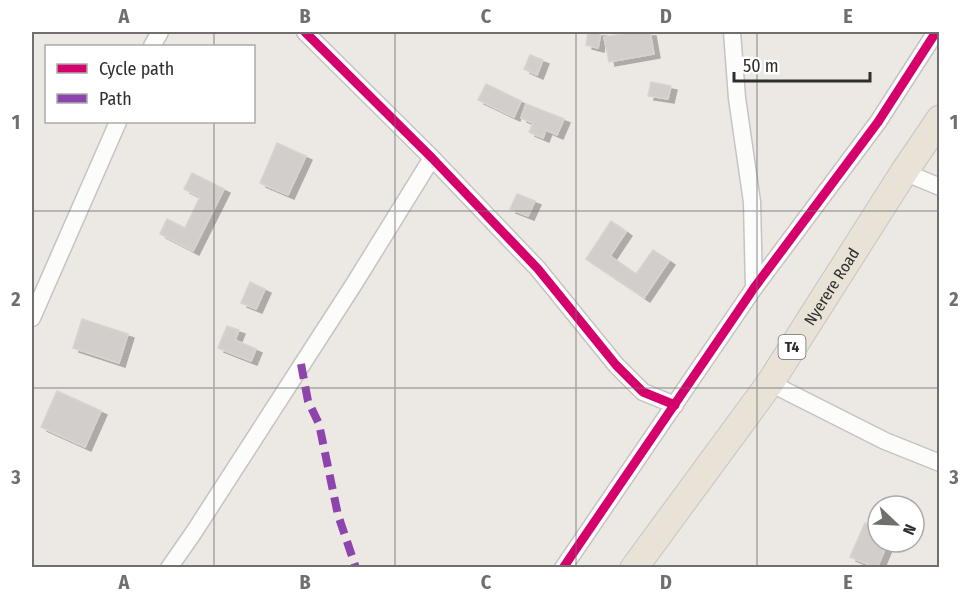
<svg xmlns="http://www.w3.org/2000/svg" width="971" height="599" font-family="'Fira Sans Condensed',sans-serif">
	<defs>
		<filter id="shadow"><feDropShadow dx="6" dy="4" stdDeviation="0" flood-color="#0004"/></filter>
	</defs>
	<rect width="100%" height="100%" fill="#ece8e4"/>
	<!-- building -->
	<g fill="#d1cecb" stroke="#d7d4d0" stroke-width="1.5" filter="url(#shadow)">
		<polygon points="588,32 601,32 598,48 586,45"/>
		<polygon points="622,32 650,32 654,54 609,62 604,37 623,34"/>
		<polygon points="530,55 543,60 537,75 524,69"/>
		<polygon points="651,82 671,86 668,99 648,96"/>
		<polygon points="486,84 521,101 514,117 478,100"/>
		<polygon points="526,104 564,119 557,135 546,130 543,138 529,132 533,123 521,118"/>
		<polygon points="277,143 306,156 288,195 260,183"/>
		<polygon points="192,173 224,189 193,251 160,234 167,219 185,228 200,197 184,189"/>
		<polygon points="517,194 535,201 528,216 510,209"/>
		<polygon points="611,221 626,232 610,256 636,274 653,250 669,261 644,298 586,259"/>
		<polygon points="250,282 265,289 256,309 241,303"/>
		<polygon points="82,319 128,334 119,363 73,348"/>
		<polygon points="227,326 239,330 235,340 256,349 251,361 218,348"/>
		<polygon points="57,391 101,411 85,447 41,427"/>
		<polygon points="865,523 878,529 878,542 888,542 877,568 850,557"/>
	</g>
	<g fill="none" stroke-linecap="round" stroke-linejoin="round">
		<defs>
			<g id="minor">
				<polyline points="305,32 432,158 538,269 616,365 643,392 675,405"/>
				<polyline points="732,32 737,98 752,202 754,288"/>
				<polyline points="152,46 160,32"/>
				<polyline points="904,172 940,187"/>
				<polyline points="32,318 118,122"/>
				<polyline points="770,383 885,441 940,463"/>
				<polyline points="169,568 194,532 354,284 432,158"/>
				<polyline points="563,568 754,288 878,122 936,32"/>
			</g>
			<g id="trunk">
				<path id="s1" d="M634 568 770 383 904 172 940 119"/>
			</g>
		</defs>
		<!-- minor casing -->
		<use href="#minor" stroke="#c5c4c5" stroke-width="19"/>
		<!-- trunk casing -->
		<use href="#trunk" stroke="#c6c5c4" stroke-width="29"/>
		<!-- minor -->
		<use href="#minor" stroke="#fcfcfb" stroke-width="16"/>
		<!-- trunk -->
		<use href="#trunk" stroke="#e9e2d6" stroke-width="27"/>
		<!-- quiet -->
		<polyline stroke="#8e44ad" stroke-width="8" stroke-dasharray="15 8" stroke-linecap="butt" points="301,364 308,401 319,424 338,515 356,568"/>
		<defs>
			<g id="cycleway">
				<polyline points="305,32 432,158 538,269 616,365 643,392 675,405"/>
				<polyline points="563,568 754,288 878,122 936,32"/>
			</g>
		</defs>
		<!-- cycleway casing -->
		<use href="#cycleway" stroke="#fff" stroke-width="13"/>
		<!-- cycleway -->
		<use href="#cycleway" stroke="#d6006c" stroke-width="9"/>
	</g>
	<!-- grid -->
	<path fill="none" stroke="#706f6e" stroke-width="1.5" stroke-opacity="0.55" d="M214 32V46M395 32V568M576 32V568M757 32V568M214 122V568M32 211H940M32 388H940"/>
	<g text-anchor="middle" stroke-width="4.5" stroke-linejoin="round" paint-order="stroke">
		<!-- shield labels -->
		<rect fill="#fff" stroke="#6d6d6d" stroke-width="1.5" x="778.5" y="335" width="27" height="24" rx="4.5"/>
		<g font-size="15" font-weight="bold" fill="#2e2e2e">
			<text x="792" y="352">T4</text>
		</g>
		<!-- street labels -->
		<g font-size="16" fill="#2e2e2e" stroke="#fff">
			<text dy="6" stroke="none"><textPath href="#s1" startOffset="344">Nyerere Road</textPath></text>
		</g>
	</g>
	<!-- border -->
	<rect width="971" height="599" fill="none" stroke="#ffffff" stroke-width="66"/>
	<!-- legend -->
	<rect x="45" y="45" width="210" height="78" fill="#ffffff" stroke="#ababab" stroke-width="1.5"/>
	<rect x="57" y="64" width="30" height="9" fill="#d6006c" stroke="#ababab" stroke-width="1.5"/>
	<text x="99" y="75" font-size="18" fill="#2e2e2e">Cycle path</text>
	<rect x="57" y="94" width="30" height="9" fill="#8e44ad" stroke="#ababab" stroke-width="1.5"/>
	<text x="99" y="105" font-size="18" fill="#2e2e2e">Path</text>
	<!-- north arrow -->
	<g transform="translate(896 524) rotate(113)"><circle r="28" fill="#ffffff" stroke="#ababab" stroke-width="1.5"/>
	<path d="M0-4.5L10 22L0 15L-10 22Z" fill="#706f6e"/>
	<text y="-9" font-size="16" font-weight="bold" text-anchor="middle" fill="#2e2e2e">N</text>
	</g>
	<!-- scale -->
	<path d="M734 72v9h136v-9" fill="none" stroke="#2e2e2e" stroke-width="3"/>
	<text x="743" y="72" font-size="18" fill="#2e2e2e" stroke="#ffffff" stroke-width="4.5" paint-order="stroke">50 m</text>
	<rect x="33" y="33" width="905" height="533" fill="none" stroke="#706f6e" stroke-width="2"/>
	<g font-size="20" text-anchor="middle" font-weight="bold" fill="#706f6e">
		<text x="124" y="23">A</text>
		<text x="305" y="23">B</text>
		<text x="486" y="23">C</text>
		<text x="666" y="23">D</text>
		<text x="848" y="23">E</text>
		<text x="16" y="129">1</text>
		<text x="954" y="129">1</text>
		<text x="16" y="306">2</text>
		<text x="954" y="306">2</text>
		<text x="16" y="484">3</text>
		<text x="954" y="484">3</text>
		<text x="124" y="589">A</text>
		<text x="305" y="589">B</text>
		<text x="486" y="589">C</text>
		<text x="666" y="589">D</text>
		<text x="848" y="589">E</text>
	</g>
</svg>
